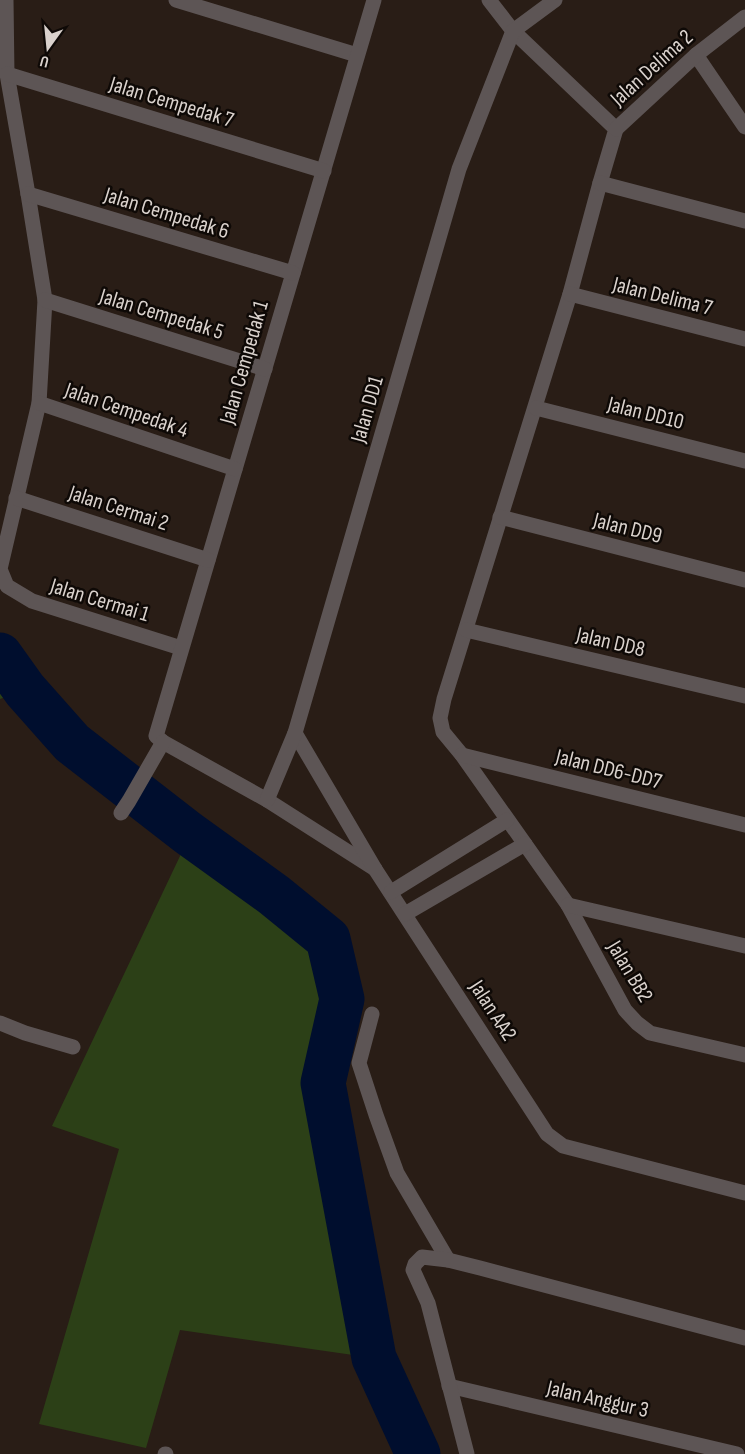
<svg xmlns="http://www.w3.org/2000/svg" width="745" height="1454" font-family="'Sofia Sans Condensed',sans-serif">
	<rect width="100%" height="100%" fill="#291d16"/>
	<!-- green -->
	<g fill="#2c4017">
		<polygon points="0,653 25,690 0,699"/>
		<polygon points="190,835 328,939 342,999 323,1083 374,1358 180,1330 146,1448 39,1424 119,1149 52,1126"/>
	</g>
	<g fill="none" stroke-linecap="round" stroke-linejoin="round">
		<!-- river -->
		<polyline stroke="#000e2e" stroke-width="45" points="0,655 25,690 72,743 188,833 274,895 328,939 342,999 323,1083 374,1358 418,1454"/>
		<!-- minor -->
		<g stroke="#5d5555" stroke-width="15">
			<polyline points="6,0 7,74 28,194 45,300 39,403 0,569 7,586 32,601 181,648"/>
			<polyline points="176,0 357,55"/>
			<polyline points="374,0 156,736 163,742 267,800 375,869"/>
			<polyline points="489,0 513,31 616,129 600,183 570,294 444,699 440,718 443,732 462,755 568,905 625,1010 637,1023 650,1033 745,1055"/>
			<polyline points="696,55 745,127"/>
			<polyline points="7,74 324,171"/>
			<polyline points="616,129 696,55 745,17"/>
			<polyline points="600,183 745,221"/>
			<polyline points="28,194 293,273"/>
			<polyline points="570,294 745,339"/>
			<polyline points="45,300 265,369"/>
			<polyline points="39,403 235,469"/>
			<polyline points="536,408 745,461"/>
			<polyline points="16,498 208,560"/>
			<polyline points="500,517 745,580"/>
			<polyline points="466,630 745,696"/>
			<polyline points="295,733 375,869 547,1134 563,1146 745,1193"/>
			<polyline points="462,755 745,825"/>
			<polyline points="267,800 295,733 459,169 513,31 555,0"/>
			<polyline points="121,813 129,801 163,742"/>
			<polyline points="391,892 507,820"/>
			<polyline points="568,905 745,946"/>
			<polyline points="405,914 525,844"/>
			<polyline points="372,1014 359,1063 376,1115 397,1173 448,1260"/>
			<polyline points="0,1023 25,1033 73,1047"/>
			<polyline points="449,1386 737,1454"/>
			<polyline points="165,1454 166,1454"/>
			<polyline points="467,1454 428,1303 413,1270 415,1264 422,1257 448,1260 480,1268 745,1338"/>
		</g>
	</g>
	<g text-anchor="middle" stroke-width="5" stroke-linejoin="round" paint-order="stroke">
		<!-- street labels -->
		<g font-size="22" fill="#dad2cd" stroke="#0e0906">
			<text transform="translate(651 67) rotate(-42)" y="8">Jalan Delima 2</text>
			<text transform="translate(172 101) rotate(17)" y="8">Jalan Cempedak 7</text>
			<text transform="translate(167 212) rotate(17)" y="8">Jalan Cempedak 6</text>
			<text transform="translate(663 295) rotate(14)" y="8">Jalan Delima 7</text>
			<text transform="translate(162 313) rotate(17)" y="8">Jalan Cempedak 5</text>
			<text transform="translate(243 362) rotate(-74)" y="8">Jalan Cempedak 1</text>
			<text transform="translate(127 409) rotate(19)" y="8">Jalan Cempedak 4</text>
			<text transform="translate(366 409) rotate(-74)" y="8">Jalan DD1</text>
			<text transform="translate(646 412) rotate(14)" y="8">Jalan DD10</text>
			<text transform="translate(119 507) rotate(18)" y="8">Jalan Cermai 2</text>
			<text transform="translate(628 527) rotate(14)" y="8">Jalan DD9</text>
			<text transform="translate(100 599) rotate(17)" y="8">Jalan Cermai 1</text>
			<text transform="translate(611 641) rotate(13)" y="8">Jalan DD8</text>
			<text transform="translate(609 768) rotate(14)" y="8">Jalan DD6-DD7</text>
			<text transform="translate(631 971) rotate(59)" y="8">Jalan BB2</text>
			<text transform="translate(494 1010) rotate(57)" y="8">Jalan AA2</text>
			<text transform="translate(598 1398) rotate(13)" y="8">Jalan Anggur 3</text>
		</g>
	</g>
	<!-- north arrow -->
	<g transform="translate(48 48) rotate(195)" stroke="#0e0906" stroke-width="4.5" paint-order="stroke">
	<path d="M0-4.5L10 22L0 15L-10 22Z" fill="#dad2cd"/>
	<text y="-9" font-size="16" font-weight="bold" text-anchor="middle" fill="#dad2cd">U</text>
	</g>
</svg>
